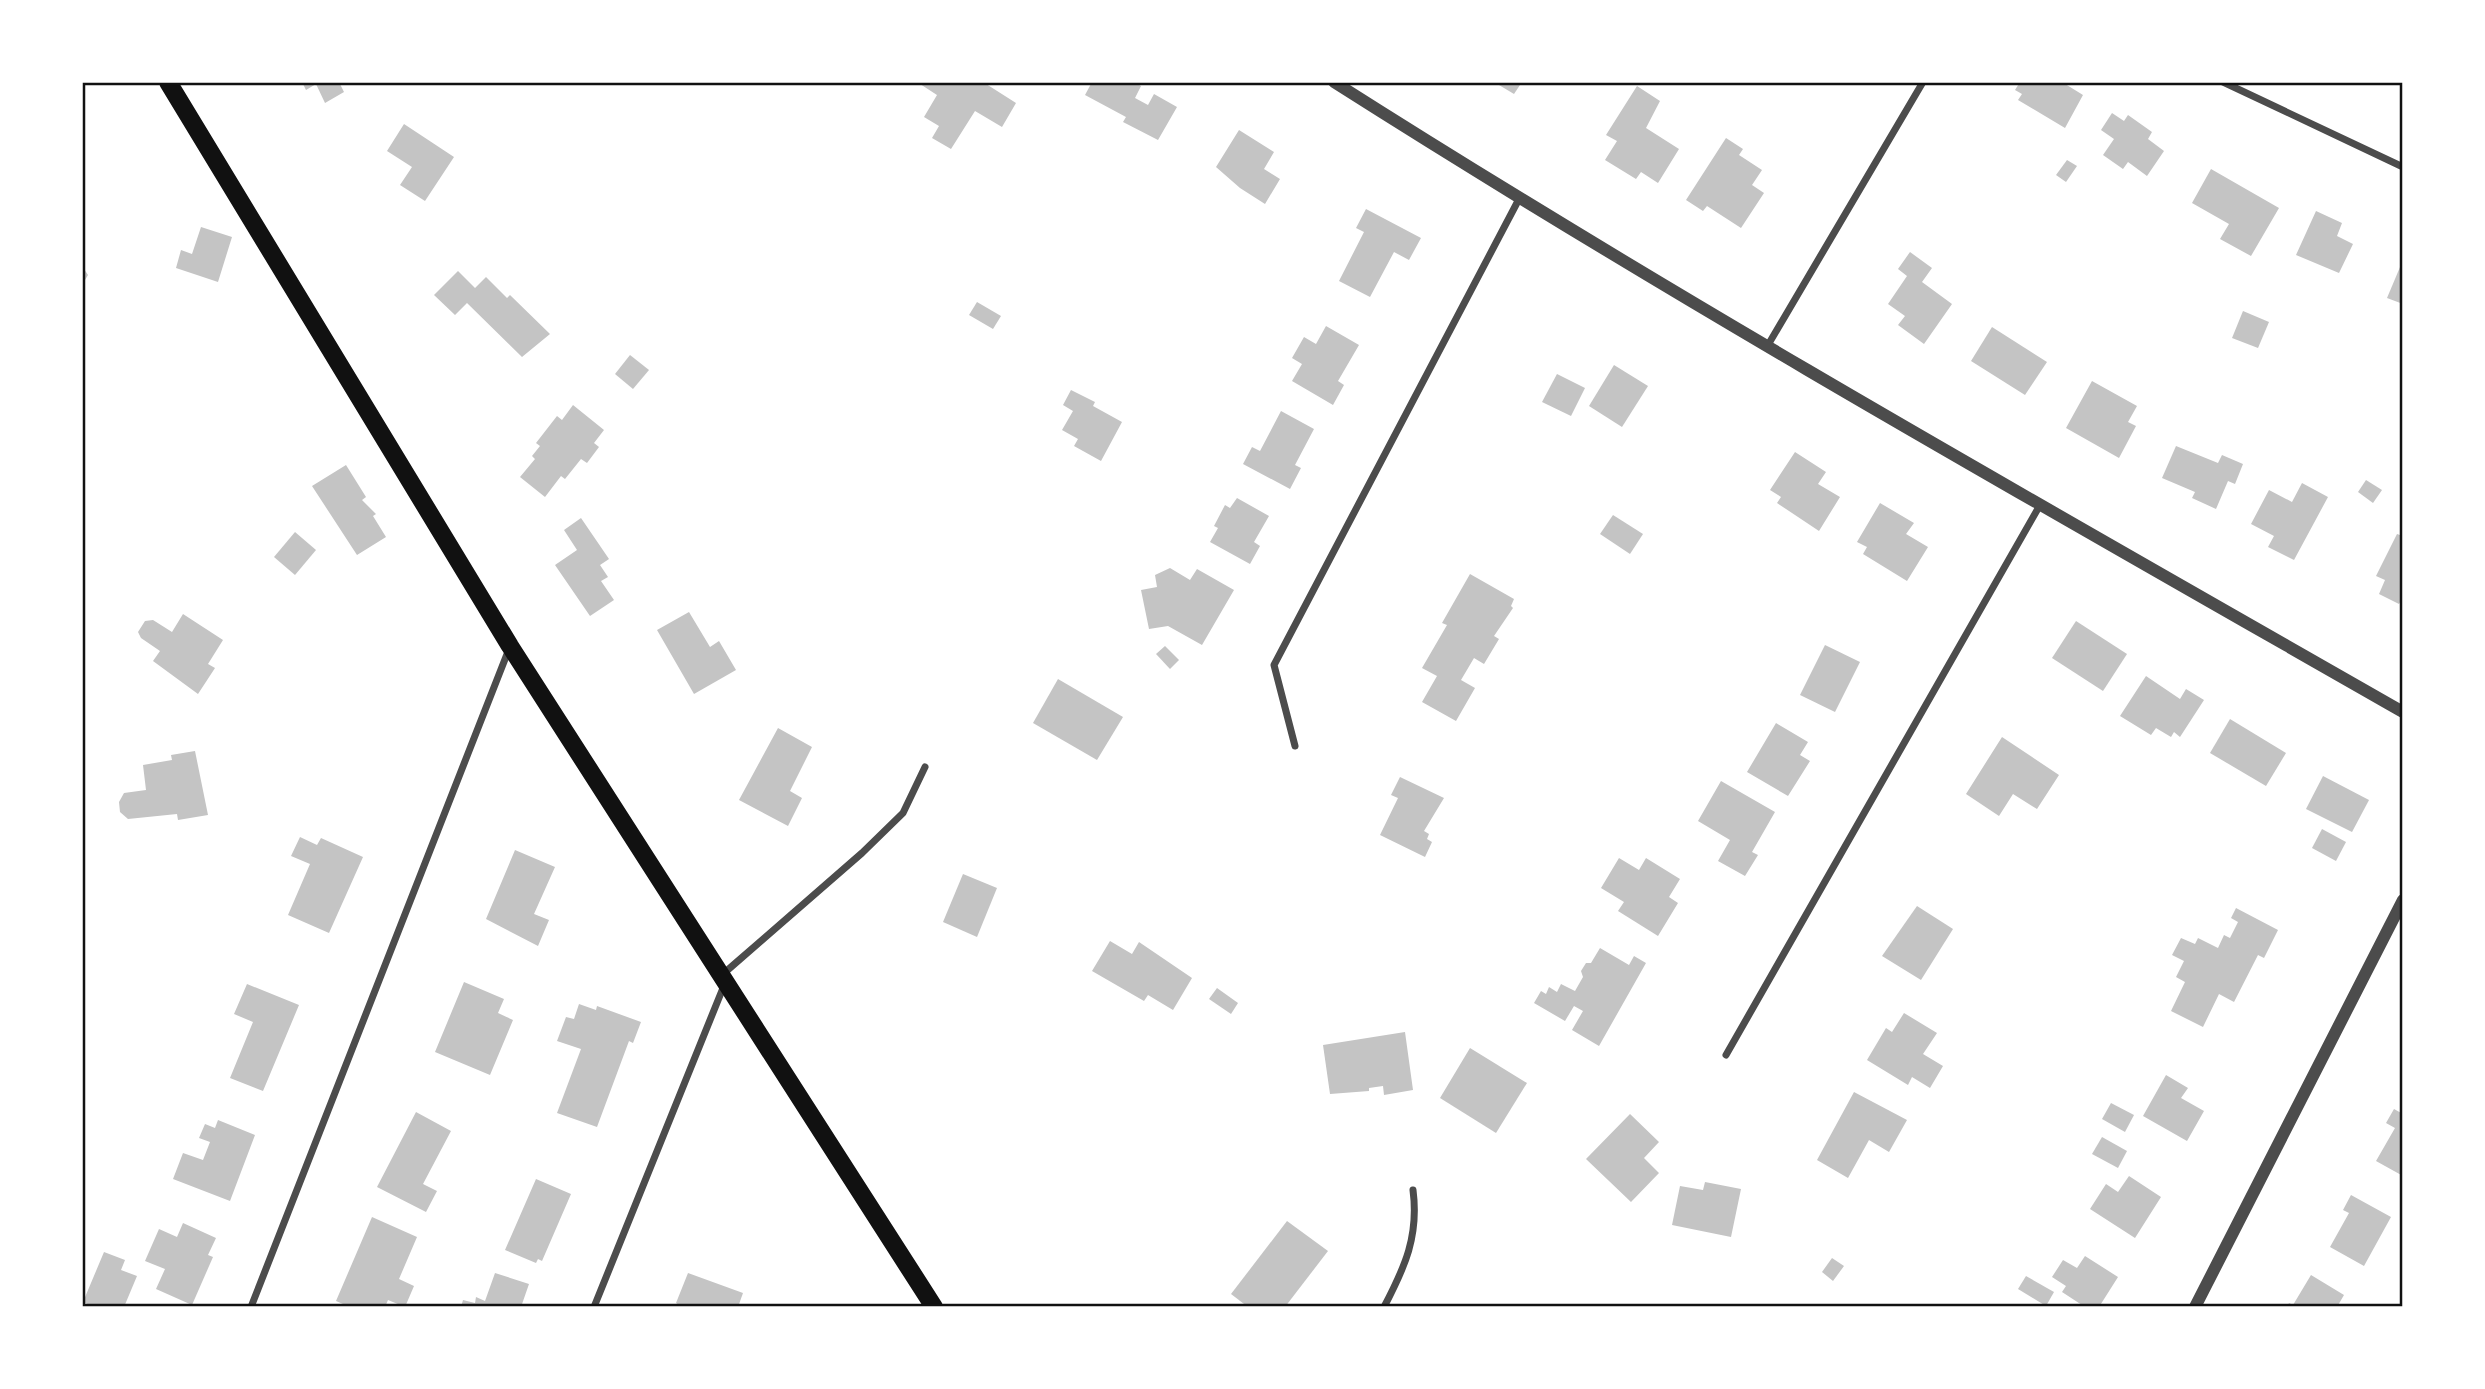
<svg xmlns="http://www.w3.org/2000/svg" width="2485" height="1389" font-family="'Titillium Web',sans-serif">
	<rect width="100%" height="100%" fill="#fff"/>
	<!-- building -->
	<g fill="#c4c4c4">
		<polygon points="302,82 339,82 344,92 325,103 316,84 306,90"/>
		<polygon points="917,82 983,82 1016,103 1002,127 975,111 951,149 932,138 939,126 924,117 937,95"/>
		<polygon points="1092,82 1134,82 1141,86 1135,98 1148,105 1154,94 1177,107 1158,140 1123,122 1126,117 1085,95"/>
		<polygon points="1494,82 1522,82 1514,94"/>
		<polygon points="2020,82 2062,82 2083,95 2065,128 2018,100 2022,94 2015,90"/>
		<polygon points="1637,86 1660,101 1646,128 1679,149 1658,183 1641,172 1636,179 1605,160 1617,141 1606,135"/>
		<polygon points="2112,113 2124,121 2128,115 2152,132 2148,139 2164,151 2147,176 2128,162 2123,169 2103,155 2114,139 2101,130"/>
		<polygon points="404,124 454,157 425,201 400,185 412,167 387,151"/>
		<polygon points="1239,130 1274,152 1264,169 1280,179 1265,204 1240,188 1216,167"/>
		<polygon points="1726,138 1743,149 1739,155 1762,170 1752,185 1764,193 1741,228 1707,206 1703,211 1686,200"/>
		<polygon points="2067,160 2077,166 2066,182 2056,175"/>
		<polygon points="2211,169 2279,208 2251,256 2220,239 2229,224 2192,203"/>
		<polygon points="1366,209 1421,238 1409,260 1394,252 1370,297 1339,281 1364,232 1356,228"/>
		<polygon points="2316,211 2342,223 2337,236 2353,244 2339,273 2296,255"/>
		<polygon points="201,227 232,237 218,282 176,268 181,250 192,254"/>
		<polygon points="1910,252 1932,268 1922,282 1952,304 1924,344 1898,325 1905,316 1888,304 1907,276 1898,269"/>
		<polygon points="2403,260 2403,304 2387,298"/>
		<polygon points="82,266 88,275 82,285"/>
		<polygon points="458,271 475,288 486,277 507,298 510,295 550,334 522,357 467,303 455,315 434,295"/>
		<polygon points="977,302 1001,316 993,329 969,315"/>
		<polygon points="2243,311 2269,322 2258,348 2232,338"/>
		<polygon points="1326,326 1359,345 1338,381 1344,385 1333,405 1292,381 1302,364 1292,358 1304,337 1316,344"/>
		<polygon points="1992,327 2047,362 2025,395 1971,361"/>
		<polygon points="630,355 649,370 633,389 615,374"/>
		<polygon points="1614,365 1648,386 1622,427 1589,406"/>
		<polygon points="1557,374 1585,388 1571,416 1542,402"/>
		<polygon points="2092,381 2137,406 2128,422 2136,426 2119,458 2066,428"/>
		<polygon points="1071,390 1095,402 1093,406 1122,422 1101,461 1074,446 1078,439 1062,430 1073,411 1063,405"/>
		<polygon points="573,405 604,430 594,443 599,447 587,463 581,459 565,479 561,476 545,497 520,477 535,459 532,456 540,446 536,443 557,416 562,420"/>
		<polygon points="1281,411 1314,429 1295,465 1301,468 1290,489 1243,464 1252,447 1260,451"/>
		<polygon points="2176,446 2218,463 2222,455 2243,464 2235,484 2228,481 2216,509 2192,498 2195,492 2162,478"/>
		<polygon points="1795,452 1826,472 1818,484 1840,497 1819,531 1777,503 1781,497 1770,490"/>
		<polygon points="346,465 366,497 362,500 376,514 373,516 386,537 357,555 312,486"/>
		<polygon points="2366,480 2382,490 2373,503 2358,492"/>
		<polygon points="2302,483 2328,497 2294,560 2268,547 2274,536 2251,524 2269,490 2292,502"/>
		<polygon points="1237,498 1269,516 1254,542 1260,546 1250,564 1210,542 1218,528 1214,526 1225,505 1230,508"/>
		<polygon points="1880,503 1914,523 1906,534 1928,547 1907,581 1863,554 1867,547 1857,542"/>
		<polygon points="1613,515 1643,534 1630,554 1600,534"/>
		<polygon points="581,518 609,559 600,565 608,577 601,581 614,600 590,616 555,565 577,550 564,530"/>
		<polygon points="295,532 316,550 295,575 274,557"/>
		<polygon points="2397,534 2403,536 2403,597 2399,604 2379,594 2385,580 2376,576"/>
		<polygon points="1170,568 1190,580 1197,569 1234,590 1202,645 1168,626 1149,629 1141,590 1157,587 1155,575"/>
		<polygon points="1470,574 1514,599 1511,606 1513,608 1494,636 1499,639 1484,664 1474,658 1461,680 1475,688 1456,721 1422,702 1437,676 1422,668 1447,625 1442,623"/>
		<polygon points="689,612 710,647 719,641 736,670 694,694 657,630"/>
		<polygon points="183,614 223,640 208,664 215,668 198,694 153,661 160,651 141,638 138,632 145,621 153,620 172,632"/>
		<polygon points="2076,621 2127,654 2103,691 2052,658"/>
		<polygon points="1825,645 1860,662 1835,712 1800,695"/>
		<polygon points="1165,646 1179,660 1170,669 1156,654"/>
		<polygon points="2146,676 2180,699 2186,689 2204,700 2180,737 2174,732 2171,737 2156,728 2151,735 2120,716"/>
		<polygon points="1058,679 1123,717 1097,760 1033,723"/>
		<polygon points="2230,719 2286,753 2266,786 2210,753"/>
		<polygon points="1776,723 1808,742 1800,755 1810,761 1788,796 1747,772"/>
		<polygon points="778,728 812,747 790,791 802,798 788,826 739,800"/>
		<polygon points="2002,737 2059,775 2037,809 2013,794 1999,816 1966,794"/>
		<polygon points="195,751 208,815 178,820 177,814 128,819 120,812 119,802 124,793 146,790 143,765 172,760 171,755"/>
		<polygon points="2323,776 2369,800 2352,832 2306,809"/>
		<polygon points="1400,777 1444,798 1424,831 1429,834 1427,839 1432,842 1425,857 1380,835 1398,798 1391,795"/>
		<polygon points="1721,781 1775,812 1752,852 1758,855 1745,876 1718,861 1730,840 1698,821"/>
		<polygon points="2322,829 2346,842 2336,861 2312,848"/>
		<polygon points="300,837 317,845 321,838 363,857 329,933 288,915 310,864 291,856"/>
		<polygon points="515,850 555,867 534,914 549,920 538,946 486,919"/>
		<polygon points="1619,858 1639,870 1646,858 1680,879 1669,897 1678,903 1658,936 1618,911 1624,902 1601,888"/>
		<polygon points="963,874 997,888 977,937 943,922"/>
		<polygon points="1917,906 1953,929 1921,980 1882,956"/>
		<polygon points="2236,908 2278,930 2264,958 2258,955 2234,1002 2219,994 2203,1027 2171,1011 2185,982 2176,977 2184,961 2172,955 2181,938 2195,944 2198,938 2218,948 2224,935 2230,938 2238,922 2231,918"/>
		<polygon points="1110,941 1132,954 1139,942 1192,978 1173,1010 1148,995 1144,1001 1092,971"/>
		<polygon points="1600,948 1629,965 1634,956 1646,963 1599,1046 1572,1030 1583,1011 1574,1006 1565,1021 1534,1003 1541,991 1546,994 1549,987 1557,992 1561,984 1575,991 1583,977 1581,971 1586,963 1591,963"/>
		<polygon points="464,982 504,999 498,1013 513,1020 490,1075 435,1052"/>
		<polygon points="247,984 299,1005 263,1091 230,1078 253,1022 234,1014"/>
		<polygon points="1217,988 1238,1003 1231,1014 1209,999"/>
		<polygon points="579,1004 596,1010 597,1006 641,1022 633,1043 629,1041 597,1127 557,1113 581,1049 557,1041 566,1017 574,1019"/>
		<polygon points="1904,1013 1937,1033 1923,1054 1943,1066 1930,1088 1912,1077 1908,1085 1867,1060 1886,1028 1892,1032"/>
		<polygon points="1405,1032 1413,1090 1384,1095 1383,1086 1369,1088 1369,1091 1330,1094 1323,1045"/>
		<polygon points="1470,1048 1527,1083 1496,1133 1440,1098"/>
		<polygon points="2166,1075 2188,1088 2181,1098 2204,1111 2187,1141 2143,1116"/>
		<polygon points="1854,1092 1907,1120 1889,1152 1869,1140 1848,1178 1817,1160"/>
		<polygon points="2111,1103 2134,1115 2125,1132 2102,1119"/>
		<polygon points="2394,1109 2403,1114 2403,1176 2376,1161 2395,1128 2386,1123"/>
		<polygon points="416,1112 451,1131 423,1184 437,1191 426,1212 377,1187"/>
		<polygon points="1630,1114 1659,1142 1644,1158 1659,1173 1631,1202 1586,1159"/>
		<polygon points="218,1120 255,1135 230,1201 173,1179 183,1153 203,1160 210,1142 199,1138 205,1124 215,1128"/>
		<polygon points="2102,1137 2127,1151 2118,1168 2092,1154"/>
		<polygon points="2129,1176 2161,1197 2135,1238 2090,1209 2106,1184 2118,1192"/>
		<polygon points="536,1179 571,1194 542,1261 538,1259 536,1263 505,1250"/>
		<polygon points="1705,1182 1741,1189 1731,1237 1672,1225 1680,1186 1703,1190"/>
		<polygon points="2351,1195 2391,1217 2364,1266 2330,1247 2349,1213 2343,1210"/>
		<polygon points="372,1217 417,1237 399,1279 414,1286 405,1307 388,1300 385,1307 350,1307 336,1301"/>
		<polygon points="1287,1221 1328,1251 1285,1307 1248,1307 1231,1294"/>
		<polygon points="183,1223 216,1238 208,1255 213,1257 192,1305 156,1289 165,1269 145,1261 159,1229 177,1237"/>
		<polygon points="104,1252 125,1260 121,1270 137,1276 124,1307 94,1307 83,1302"/>
		<polygon points="2085,1256 2118,1277 2099,1307 2085,1307 2062,1292 2066,1286 2052,1277 2063,1260 2077,1268"/>
		<polygon points="1832,1258 1844,1266 1833,1281 1822,1272"/>
		<polygon points="495,1273 529,1284 521,1307 461,1307 463,1300 475,1303 476,1297 485,1301"/>
		<polygon points="688,1273 743,1293 738,1307 682,1307 676,1303"/>
		<polygon points="2311,1275 2344,1295 2337,1307 2287,1307 2289,1303 2293,1305"/>
		<polygon points="2026,1276 2054,1292 2046,1306 2018,1289"/>
	</g>
	<g fill="none" stroke-linecap="round" stroke-linejoin="round">
		<!-- minor -->
		<g stroke="#4c4c4c" stroke-width="7">
			<polyline points="2223,82 2403,167"/>
			<polyline points="1768,345 1923,82"/>
			<polyline points="1295,746 1274,665 1519,199"/>
			<polyline points="723,974 862,853 903,813 925,767"/>
			<polyline points="1726,1055 2040,505"/>
			<polyline points="251,1307 509,649"/>
			<polyline points="594,1307 725,983"/>
			<path d="M1384 1307C1405 1267 1419 1236 1413 1190"/>
		</g>
		<!-- tertiary -->
		<g stroke="#4c4c4c" stroke-width="12">
			<path d="M1334 82C1683 304 2044 507 2403 712"/>
			<polyline points="2195,1307 2403,900"/>
		</g>
		<!-- primary -->
		<polyline stroke="#111" stroke-width="18" points="168,82 510,646 934,1307"/>
	</g>
	<!-- border -->
	<rect width="2485" height="1389" fill="none" stroke="#ffffff" stroke-width="168"/>
	<rect x="84" y="84" width="2317" height="1221" fill="none" stroke="#111" stroke-width="2.5"/>
</svg>
